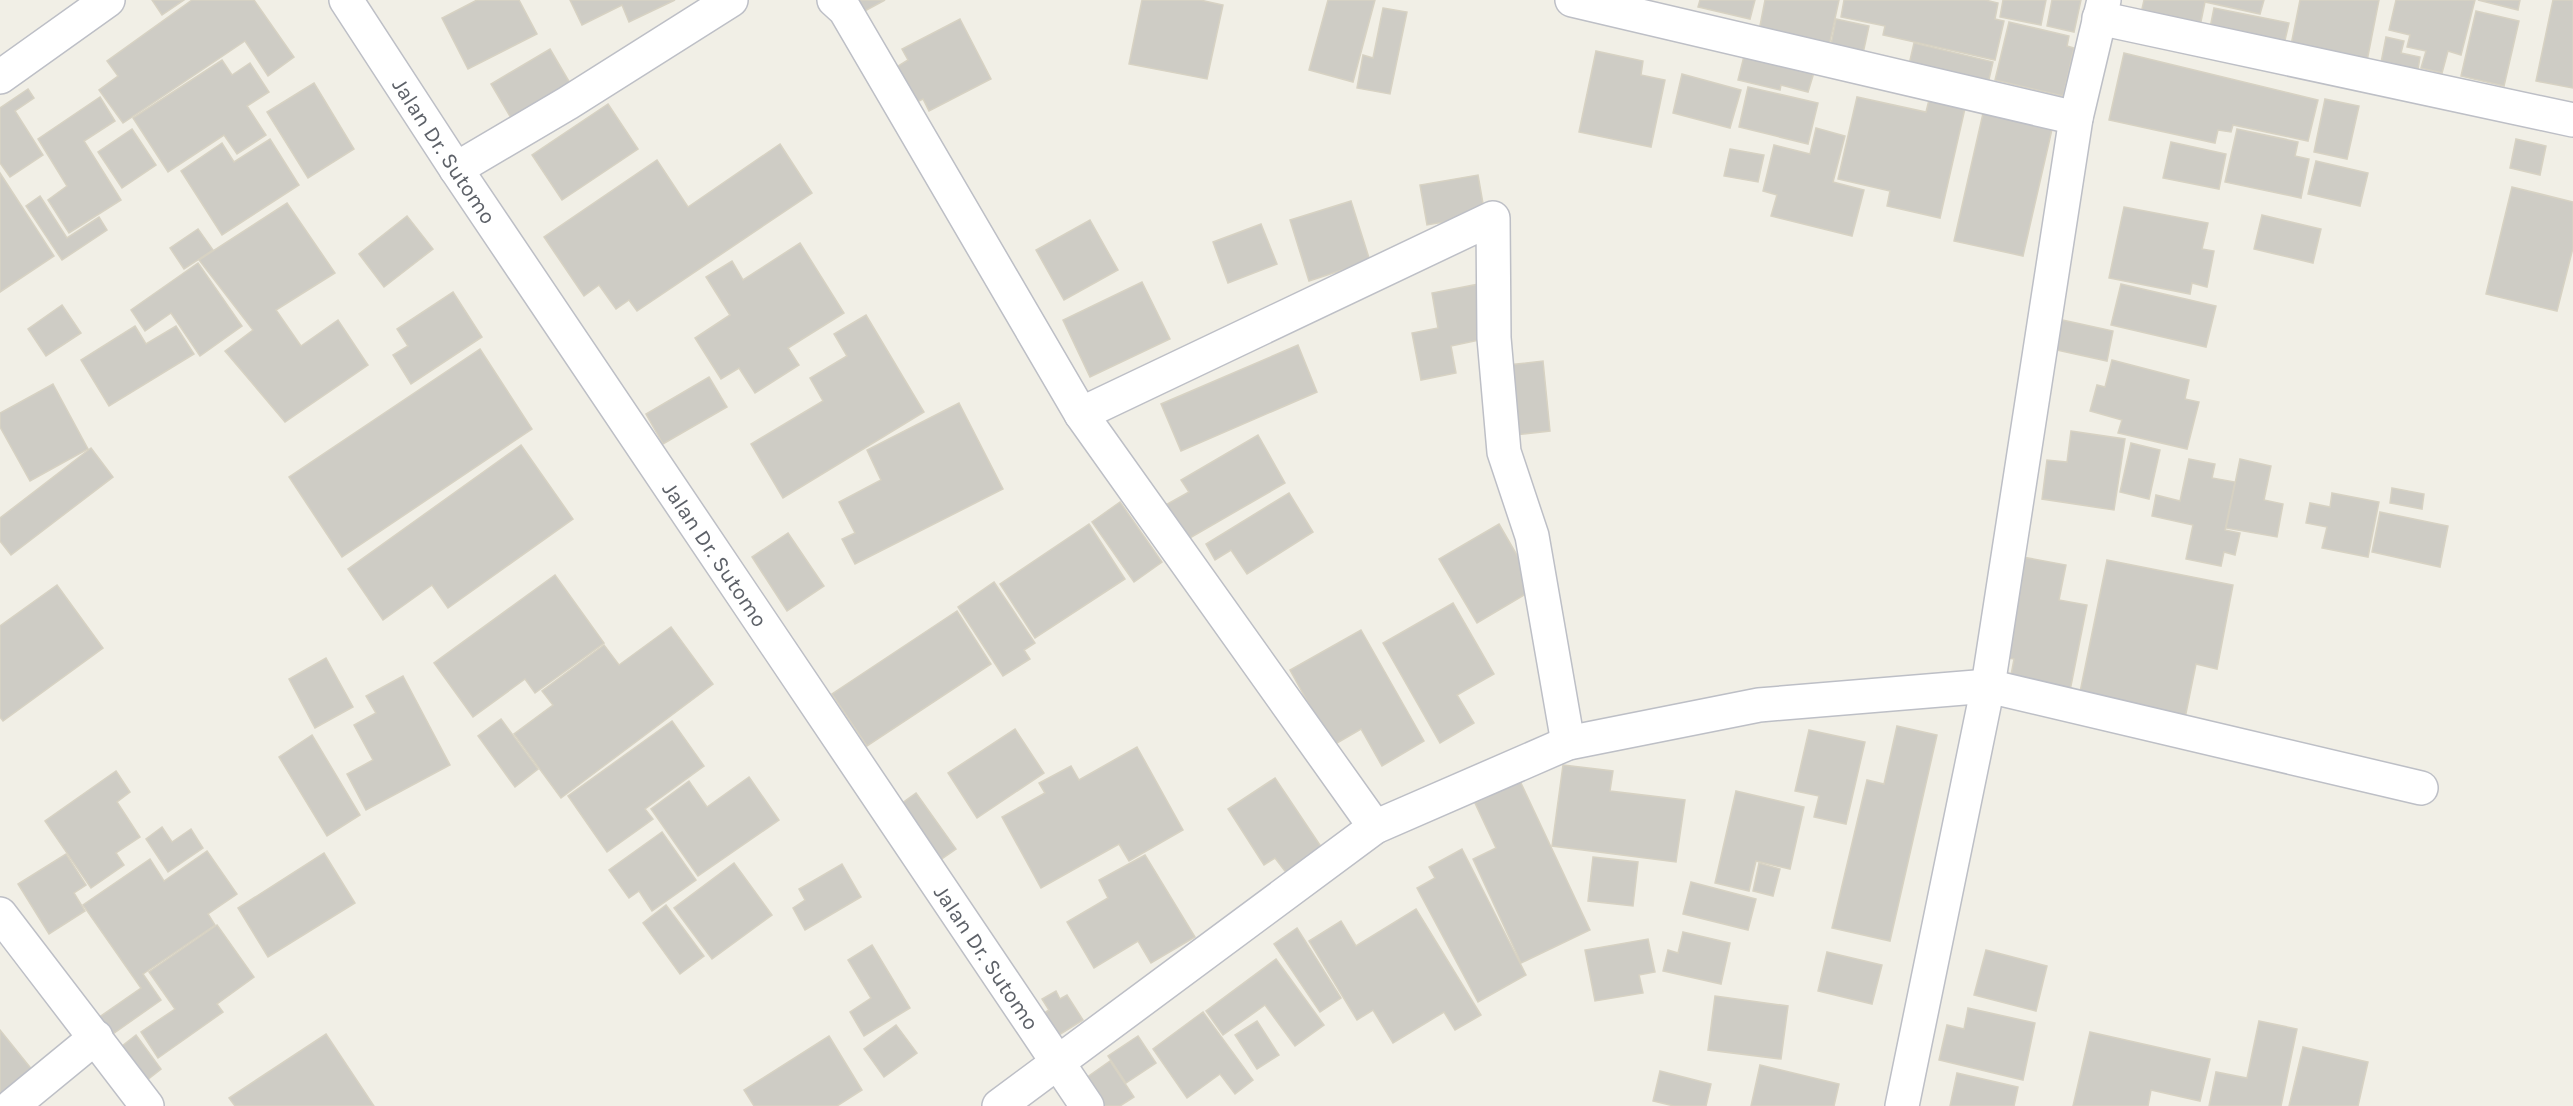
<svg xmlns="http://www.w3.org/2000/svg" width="2573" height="1106" font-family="Karla,sans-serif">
	<rect width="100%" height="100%" fill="#f1efe6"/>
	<!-- building -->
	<g fill="#ceccc5" stroke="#d7d2c3" stroke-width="1.5">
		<polygon points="152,0 184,0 162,15"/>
		<polygon points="192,0 254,0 294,57 268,76 245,41 123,123 99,90 118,76 107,61"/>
		<polygon points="477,0 519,0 537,34 468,69 442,18"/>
		<polygon points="570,0 675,0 629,22 622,5 582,25"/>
		<polygon points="857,0 885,0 863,12"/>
		<polygon points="1142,0 1200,0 1223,5 1207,79 1129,64"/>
		<polygon points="1328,0 1375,0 1353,82 1309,70"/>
		<polygon points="1700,0 1755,0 1750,19 1698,7"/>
		<polygon points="1765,0 1839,0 1829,46 1759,31"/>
		<polygon points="1844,0 1985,0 1998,3 1995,19 2004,21 1995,60 1883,35 1885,26 1841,17"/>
		<polygon points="2003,0 2046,0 2041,25 2000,17"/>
		<polygon points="2052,0 2081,0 2074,32 2047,26"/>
		<polygon points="2144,0 2264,0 2260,14 2205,2 2199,31 2140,18"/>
		<polygon points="2300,0 2379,0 2366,66 2290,50"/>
		<polygon points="2396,0 2475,0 2461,55 2448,51 2442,73 2421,68 2426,51 2407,47 2410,35 2389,30"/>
		<polygon points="2478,0 2520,0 2518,10"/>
		<polygon points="2553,0 2573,0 2573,88 2536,81"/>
		<polygon points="1383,8 1407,12 1390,94 1357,88 1363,55 1373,58"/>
		<polygon points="2214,8 2289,23 2282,53 2208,38"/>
		<polygon points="2476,11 2519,21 2504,86 2461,76"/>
		<polygon points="960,19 991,79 929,111 923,99 913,104 895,68 908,60 902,49"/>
		<polygon points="1836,19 1869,26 1862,58 1830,50"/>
		<polygon points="2009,22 2069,36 2067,46 2074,48 2063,96 1995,80"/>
		<polygon points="2386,37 2404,41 2401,53 2420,57 2416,81 2379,73"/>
		<polygon points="1914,43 1993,62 1987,88 1908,69"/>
		<polygon points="550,49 577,95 518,130 491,84"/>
		<polygon points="1596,51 1643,61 1641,75 1665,80 1651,147 1579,132"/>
		<polygon points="2124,53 2318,100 2308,141 2233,125 2231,132 2218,130 2215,143 2109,120"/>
		<polygon points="1744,56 1815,69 1808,92 1781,85 1780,90 1738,80"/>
		<polygon points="222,60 232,75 250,63 269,92 247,106 266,135 237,154 224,135 168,172 133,118"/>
		<polygon points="1682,74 1741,90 1730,128 1673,113"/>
		<polygon points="314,83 354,149 308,178 267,112"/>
		<polygon points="1748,87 1818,103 1808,144 1739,127"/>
		<polygon points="28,89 34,98 15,111 43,155 10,177 0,163 0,108"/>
		<polygon points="1930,96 1966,104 1940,218 1887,206 1890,191 1838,179 1857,97 1926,112"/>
		<polygon points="100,97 115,121 84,141 121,200 69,233 48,200 67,186 38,139"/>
		<polygon points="2325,99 2359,106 2347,159 2314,152"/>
		<polygon points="608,104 638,149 562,200 532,155"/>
		<polygon points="1984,109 2053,125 2023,256 1954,241"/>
		<polygon points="1816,128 1845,136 1833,182 1864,190 1852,236 1771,216 1777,195 1763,191 1774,145 1810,154"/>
		<polygon points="132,129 156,165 122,188 98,152"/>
		<polygon points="2237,129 2298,142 2295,156 2309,159 2301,198 2225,182"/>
		<polygon points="270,139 299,185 222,235 181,171 222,143 234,162"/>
		<polygon points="2516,139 2546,146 2540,175 2510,168"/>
		<polygon points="2171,142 2226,154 2219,189 2163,178"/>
		<polygon points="780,144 812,193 637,311 629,300 616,309 599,285 584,296 544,237 657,160 688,207"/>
		<polygon points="1730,149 1764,155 1758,182 1724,176"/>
		<polygon points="2316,161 2368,173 2360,206 2308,194"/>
		<polygon points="0,173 54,256 0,292"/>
		<polygon points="1478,175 1485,215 1427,225 1420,185"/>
		<polygon points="2512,187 2573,202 2573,248 2557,311 2486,294"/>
		<polygon points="40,196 67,238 99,217 107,230 62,260 26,206"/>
		<polygon points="1351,201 1370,261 1309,281 1290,220"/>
		<polygon points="287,203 335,273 276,310 301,346 338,320 368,365 285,422 225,351 253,330 199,260"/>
		<polygon points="2124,207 2208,223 2202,249 2214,251 2207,287 2192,283 2190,294 2109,278"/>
		<polygon points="2262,215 2321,229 2313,263 2254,249"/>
		<polygon points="407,216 433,249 384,287 359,254"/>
		<polygon points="1090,220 1118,270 1064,300 1036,250"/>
		<polygon points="1261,224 1277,264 1228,283 1213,242"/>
		<polygon points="198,229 213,250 184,269 170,248"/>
		<polygon points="800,243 844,313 788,348 799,365 755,393 739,368 721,379 695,338 730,315 706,277 732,261 743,280"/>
		<polygon points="198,263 242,326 200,356 171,313 145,331 131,310"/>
		<polygon points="1142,282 1170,339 1090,377 1063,320"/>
		<polygon points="1479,284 1489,338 1451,346 1456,373 1421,380 1412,333 1438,328 1432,293"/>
		<polygon points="2121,284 2216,306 2206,347 2111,325"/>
		<polygon points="453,292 482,337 411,384 393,355 408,346 397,329"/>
		<polygon points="62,305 81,333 46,356 28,329"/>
		<polygon points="866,315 924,412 783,498 751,444 823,401 810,378 847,356 834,334"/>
		<polygon points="2058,319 2113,331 2107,361 2052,349"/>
		<polygon points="135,326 146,344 176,326 194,354 109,406 81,360"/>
		<polygon points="1298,345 1317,392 1181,451 1161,404"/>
		<polygon points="480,349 532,429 342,557 289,477"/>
		<polygon points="2112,360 2189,380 2185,399 2199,402 2187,449 2118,433 2122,420 2090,411 2097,385 2105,387"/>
		<polygon points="1543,361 1550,431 1515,435 1508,365"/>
		<polygon points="709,377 727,407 663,444 646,414"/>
		<polygon points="53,384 88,449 30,481 0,427 0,413"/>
		<polygon points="959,403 1003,489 855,564 842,539 855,533 839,502 881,480 867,450"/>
		<polygon points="2071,431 2125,439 2114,510 2042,499 2047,460 2067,462"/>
		<polygon points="1258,435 1285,483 1183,542 1162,507 1189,492 1181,480"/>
		<polygon points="2131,443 2160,450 2149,499 2120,492"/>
		<polygon points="521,445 573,519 448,608 432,585 383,620 348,569"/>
		<polygon points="91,448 113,477 11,555 0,541 0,518"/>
		<polygon points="2189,459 2215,464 2212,478 2235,482 2225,530 2240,533 2235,555 2224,552 2221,566 2186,559 2193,525 2152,516 2156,495 2180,501"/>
		<polygon points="2240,459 2271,466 2264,500 2283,504 2277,537 2226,528"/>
		<polygon points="2392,488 2424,494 2422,509 2390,503"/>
		<polygon points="1289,493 1313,532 1247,574 1231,550 1215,560 1206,544"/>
		<polygon points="2332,493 2379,502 2368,557 2322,548 2327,527 2306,523 2310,503 2330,507"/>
		<polygon points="1120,502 1162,562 1134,582 1092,522"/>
		<polygon points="2380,512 2448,526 2440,567 2372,552"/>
		<polygon points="1089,524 1125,579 1035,638 1000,584"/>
		<polygon points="1499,524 1536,588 1477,623 1439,559"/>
		<polygon points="788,533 824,586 787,611 752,557"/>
		<polygon points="2017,556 2066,565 2059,600 2087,605 2069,696 2009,686 2014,659 1997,656"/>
		<polygon points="2107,560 2233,585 2217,669 2196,664 2184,723 2078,702"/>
		<polygon points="555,575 604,643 535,693 525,679 473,717 434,663"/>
		<polygon points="994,582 1035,643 1024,650 1030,659 1003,676 958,607"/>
		<polygon points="57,585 103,648 3,721 0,717 0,626"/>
		<polygon points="1453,603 1494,674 1457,695 1474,723 1440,743 1383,643"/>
		<polygon points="957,611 991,664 867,746 832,694"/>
		<polygon points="671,627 713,684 561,798 514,734 553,705 542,691 604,645 619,665"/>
		<polygon points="1361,630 1424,741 1382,766 1361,729 1332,746 1290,670"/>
		<polygon points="326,658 353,707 315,728 289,679"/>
		<polygon points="403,676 450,765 366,810 347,774 373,760 354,725 376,713 366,696"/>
		<polygon points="501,719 538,769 515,787 478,736"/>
		<polygon points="672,721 704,766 645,809 653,819 607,852 568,796"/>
		<polygon points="1897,726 1937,735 1890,941 1832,928 1867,780 1884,784"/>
		<polygon points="1015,729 1044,773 977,818 948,773"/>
		<polygon points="1809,730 1865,742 1846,824 1814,817 1819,796 1795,791"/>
		<polygon points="312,735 360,815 327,836 279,757"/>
		<polygon points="1137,747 1183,830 1129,861 1119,844 1041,888 1002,817 1045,793 1039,783 1071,766 1079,780"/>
		<polygon points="1563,765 1613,771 1610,791 1685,800 1676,862 1552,846"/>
		<polygon points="116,771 130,792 117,802 140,837 116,853 124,865 91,888 45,821"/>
		<polygon points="749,777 779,820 698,876 651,809 689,781 707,807"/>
		<polygon points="1275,778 1324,851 1288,875 1275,858 1264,865 1228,809"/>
		<polygon points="1520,781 1590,930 1521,963 1473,859 1496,848 1475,803"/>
		<polygon points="1736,791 1804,807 1790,869 1756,861 1749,891 1715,883"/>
		<polygon points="916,793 956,849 933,865 894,809"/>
		<polygon points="162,827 172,842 191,829 203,848 168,872 146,839"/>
		<polygon points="662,832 696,880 652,911 639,891 629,898 609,870"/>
		<polygon points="1462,849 1526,975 1478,1002 1417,888 1435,878 1429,867"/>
		<polygon points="207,851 237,894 208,914 215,925 143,974 161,1000 110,1036 98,1018 141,988 83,905 150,859 164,881"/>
		<polygon points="324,853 355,903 268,957 238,908"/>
		<polygon points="66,854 86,885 74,893 85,911 49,934 18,884"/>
		<polygon points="1145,855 1195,937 1151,963 1138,941 1094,968 1067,922 1108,898 1099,880"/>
		<polygon points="1593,857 1638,862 1633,906 1588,901"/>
		<polygon points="734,863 772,915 712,959 674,908"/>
		<polygon points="1759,863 1780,869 1773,896 1753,891"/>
		<polygon points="842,864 861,897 805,930 793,908 805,900 799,889"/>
		<polygon points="1691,882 1756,899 1748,930 1683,914"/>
		<polygon points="666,905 704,956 680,974 643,923"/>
		<polygon points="1416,909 1481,1015 1455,1030 1444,1012 1393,1043 1373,1010 1357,1020 1309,941 1341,921 1356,946"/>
		<polygon points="217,925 254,977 217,1004 223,1012 158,1058 141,1032 175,1009 149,972"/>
		<polygon points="1297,928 1341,998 1320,1012 1274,944"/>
		<polygon points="1683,932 1730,943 1721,984 1663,971 1668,950 1678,953"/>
		<polygon points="1648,939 1655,972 1639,975 1643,993 1595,1001 1585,950"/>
		<polygon points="872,945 910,1008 864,1036 850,1012 871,998 848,960"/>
		<polygon points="1986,950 2047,966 2036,1011 1974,995"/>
		<polygon points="1827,952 1882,965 1872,1004 1818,991"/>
		<polygon points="1276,959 1324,1025 1295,1046 1265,1005 1223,1035 1206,1011"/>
		<polygon points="1056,991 1060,999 1067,995 1083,1020 1051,1040 1038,1017 1049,1010 1042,999"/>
		<polygon points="1715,996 1788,1006 1781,1059 1708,1050"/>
		<polygon points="1968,1008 2035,1023 2023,1080 1939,1060 1947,1025 1964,1029"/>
		<polygon points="1203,1012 1253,1080 1235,1094 1220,1074 1187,1098 1153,1049"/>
		<polygon points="1257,1021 1279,1055 1257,1069 1235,1035"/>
		<polygon points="2259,1021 2297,1029 2281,1106 2209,1106 2216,1072 2247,1078"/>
		<polygon points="896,1025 917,1053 884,1077 864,1049"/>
		<polygon points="0,1030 33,1071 0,1099"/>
		<polygon points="2090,1032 2210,1059 2200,1101 2151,1090 2148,1106 2073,1106"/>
		<polygon points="326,1034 374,1106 235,1106 229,1098"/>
		<polygon points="136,1035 161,1069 137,1088 112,1054"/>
		<polygon points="829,1036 862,1090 837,1106 754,1106 744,1090"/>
		<polygon points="1138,1036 1156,1063 1126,1083 1108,1056"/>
		<polygon points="2303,1047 2368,1062 2358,1106 2289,1106"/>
		<polygon points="1110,1061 1134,1097 1120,1106 1104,1106 1086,1078"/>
		<polygon points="1760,1065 1839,1084 1834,1106 1751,1106"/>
		<polygon points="1660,1071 1711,1084 1706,1106 1674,1106 1653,1101"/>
		<polygon points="1957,1073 2018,1087 2014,1106 1950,1106"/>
	</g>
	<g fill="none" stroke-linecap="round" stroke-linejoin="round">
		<defs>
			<g id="minor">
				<polyline points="834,0 845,10 1081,414 1375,827"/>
				<polyline points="1572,0 2076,118"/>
				<polyline points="2099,18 2573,120"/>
				<polyline points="0,77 108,0"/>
				<polyline points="456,169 568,103 731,0"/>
				<polyline points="1081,414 1493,218 1494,338 1504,452 1532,536 1568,743"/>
				<polyline points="0,914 147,1106"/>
				<polyline points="12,1106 96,1037"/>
				<polyline points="999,1106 1375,827 1568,743 1759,705 1988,686 2421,788"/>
				<polyline points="1902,1106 1988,686 2076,118 2104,0"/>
			</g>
			<g id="tertiary">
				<path id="s1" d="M346 0 456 169 1087 1106"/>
			</g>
		</defs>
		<!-- minor casing -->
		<use href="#minor" stroke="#bdbfc6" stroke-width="36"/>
		<!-- tertiary casing -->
		<use href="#tertiary" stroke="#bdbfc6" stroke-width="36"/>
		<!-- minor -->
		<use href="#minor" stroke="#fff" stroke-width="33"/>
		<!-- tertiary -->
		<use href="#tertiary" stroke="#fff" stroke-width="33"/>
	</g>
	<g text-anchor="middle" stroke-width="4.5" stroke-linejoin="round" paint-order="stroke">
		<!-- street labels -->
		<g font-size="22" fill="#5d6168" stroke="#fff">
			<text dy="8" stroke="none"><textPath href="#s1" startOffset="180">Jalan Dr. Sutomo</textPath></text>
			<text dy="8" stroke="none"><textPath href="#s1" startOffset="666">Jalan Dr. Sutomo</textPath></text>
			<text dy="8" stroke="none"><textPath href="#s1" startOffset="1152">Jalan Dr. Sutomo</textPath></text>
		</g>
	</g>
</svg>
